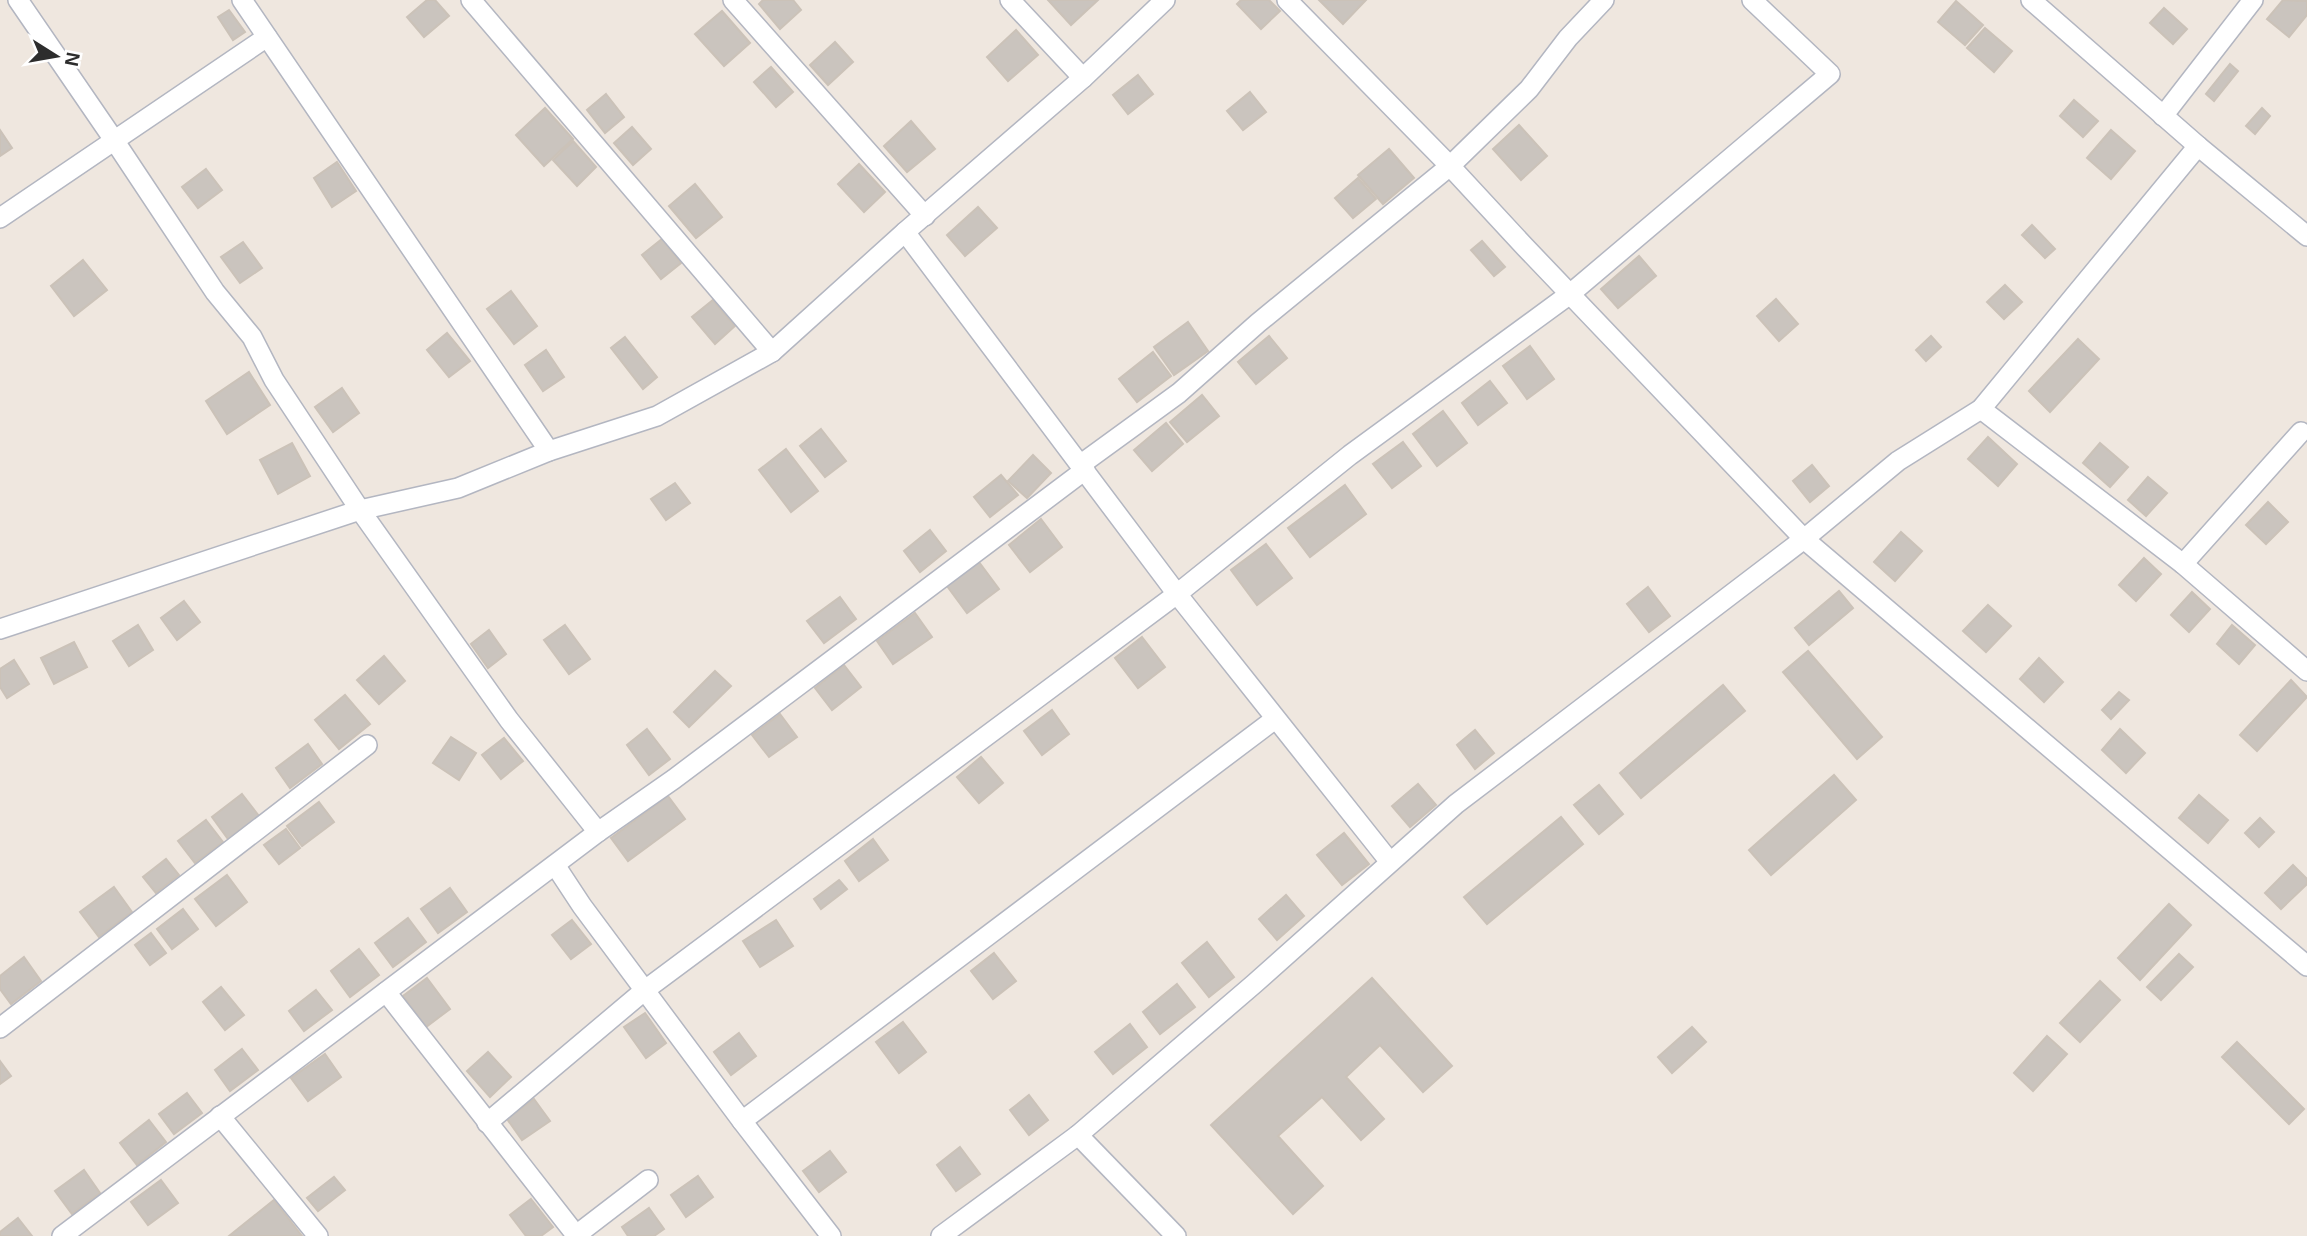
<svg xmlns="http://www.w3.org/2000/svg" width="2307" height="1236" font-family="Arial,sans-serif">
	<rect width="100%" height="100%" fill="#efe7df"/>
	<!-- building -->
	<g fill="#cac4be" stroke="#cbc2b8" stroke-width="2">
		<polygon points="427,0 435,0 449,16 424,37 407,17"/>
		<polygon points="763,0 793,0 801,10 780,29 759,4"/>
		<polygon points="1048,0 1098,0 1071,25"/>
		<polygon points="1241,0 1269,0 1280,11 1261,29 1237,4"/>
		<polygon points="1319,0 1366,0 1343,24"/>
		<polygon points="2283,0 2307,1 2307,15 2289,37 2267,19"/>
		<polygon points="1956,1 1983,25 1965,45 1938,22"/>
		<polygon points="2164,8 2187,29 2173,44 2150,23"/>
		<polygon points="229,10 245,32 233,40 218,17"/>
		<polygon points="722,11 750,43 724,66 695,34"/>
		<polygon points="1985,28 2012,51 1994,72 1967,48"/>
		<polygon points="1016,30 1038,55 1008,81 987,57"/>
		<polygon points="835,42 853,62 828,85 810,65"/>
		<polygon points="2230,64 2238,71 2214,101 2206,94"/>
		<polygon points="771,67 793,92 776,107 754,82"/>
		<polygon points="1138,75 1153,94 1128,114 1113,95"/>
		<polygon points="1250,92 1266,112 1243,130 1227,111"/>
		<polygon points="606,94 624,117 605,133 587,110"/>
		<polygon points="2074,100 2098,121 2083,137 2060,116"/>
		<polygon points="545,108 573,139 544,166 516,135"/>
		<polygon points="2262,108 2270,116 2255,134 2246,126"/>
		<polygon points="911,121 935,149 907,172 884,146"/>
		<polygon points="1519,125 1547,156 1521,180 1493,149"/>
		<polygon points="632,127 651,149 633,165 614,143"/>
		<polygon points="0,130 12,148 0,156"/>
		<polygon points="2111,130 2135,151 2111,179 2087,158"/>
		<polygon points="573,141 596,167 577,186 553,160"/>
		<polygon points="1389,149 1414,178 1383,204 1358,175"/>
		<polygon points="337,162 356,191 332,207 314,178"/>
		<polygon points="859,164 885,192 864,212 838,184"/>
		<polygon points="206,169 222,190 198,208 182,187"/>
		<polygon points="1358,178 1376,199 1353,218 1335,198"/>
		<polygon points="695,184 722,217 696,238 669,206"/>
		<polygon points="978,207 997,228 965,256 947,235"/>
		<polygon points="2032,225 2055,249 2045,258 2022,235"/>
		<polygon points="662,239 681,263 661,279 642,255"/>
		<polygon points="1482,241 1505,267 1494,276 1471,250"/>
		<polygon points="243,242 262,268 240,283 221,257"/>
		<polygon points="1639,256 1656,276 1618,308 1601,289"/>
		<polygon points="83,260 107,290 74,316 51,286"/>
		<polygon points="2005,285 2022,302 2004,319 1987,302"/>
		<polygon points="511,291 537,326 514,344 487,309"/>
		<polygon points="1776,299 1798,324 1779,341 1757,316"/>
		<polygon points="713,300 735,326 715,344 692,317"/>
		<polygon points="1188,322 1208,351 1174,375 1154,347"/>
		<polygon points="447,333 470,361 449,377 427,350"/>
		<polygon points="1269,336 1287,358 1256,384 1238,362"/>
		<polygon points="1931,336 1941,347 1926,361 1916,350"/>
		<polygon points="625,337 657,377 643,389 611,348"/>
		<polygon points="2078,339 2099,359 2050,412 2029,391"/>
		<polygon points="1530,346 1554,379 1527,399 1503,366"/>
		<polygon points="546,350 564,377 543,391 525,365"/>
		<polygon points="1153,352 1171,376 1137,402 1119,379"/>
		<polygon points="249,372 270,405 227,434 206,401"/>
		<polygon points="1490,381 1507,403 1478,425 1462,403"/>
		<polygon points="342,388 359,413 333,432 315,407"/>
		<polygon points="1202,395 1219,416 1187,442 1170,422"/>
		<polygon points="1443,411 1467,443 1437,466 1413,434"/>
		<polygon points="1166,423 1183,444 1152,471 1134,450"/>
		<polygon points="821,429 846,461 825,477 800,446"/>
		<polygon points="1988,437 2017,464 1998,486 1968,459"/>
		<polygon points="1403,442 1421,466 1392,488 1373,464"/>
		<polygon points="292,443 310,476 278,494 260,460"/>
		<polygon points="2100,443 2128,467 2110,487 2083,463"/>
		<polygon points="786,449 818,491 791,512 759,470"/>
		<polygon points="1033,455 1051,473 1027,498 1008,481"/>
		<polygon points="1812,465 1829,486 1810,502 1793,481"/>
		<polygon points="1001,475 1018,495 990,517 974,497"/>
		<polygon points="2148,477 2167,493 2146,516 2128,500"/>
		<polygon points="675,483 690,503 666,520 651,499"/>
		<polygon points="1345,485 1366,514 1310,557 1288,528"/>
		<polygon points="2268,502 2288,522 2266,544 2246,525"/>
		<polygon points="1041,519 1062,547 1030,572 1009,545"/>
		<polygon points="930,530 946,551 920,572 904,551"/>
		<polygon points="1901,532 1922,551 1895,581 1874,562"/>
		<polygon points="1266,544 1292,578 1257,605 1231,570"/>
		<polygon points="2144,558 2161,574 2136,601 2119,585"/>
		<polygon points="979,562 999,589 967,613 947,586"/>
		<polygon points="1648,587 1670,616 1649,632 1627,604"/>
		<polygon points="1839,591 1853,608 1809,645 1795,628"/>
		<polygon points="2192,592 2210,609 2189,632 2171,615"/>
		<polygon points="840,597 856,619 824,643 807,621"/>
		<polygon points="184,601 200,622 177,640 161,618"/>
		<polygon points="1988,605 2011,626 1986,652 1963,631"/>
		<polygon points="915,613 932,637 893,664 877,641"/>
		<polygon points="138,625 153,650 129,666 113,641"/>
		<polygon points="565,625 590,659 569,674 544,640"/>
		<polygon points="2232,625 2255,645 2239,664 2217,644"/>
		<polygon points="489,630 506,654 488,668 471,644"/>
		<polygon points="1142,637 1165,667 1138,688 1115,658"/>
		<polygon points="74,642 87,667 54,684 41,658"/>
		<polygon points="1808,651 1882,737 1857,759 1783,672"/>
		<polygon points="384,656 405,681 379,704 357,680"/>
		<polygon points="2039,658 2063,682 2044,702 2020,679"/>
		<polygon points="14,660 29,684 7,698 0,687 0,669"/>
		<polygon points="844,665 861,687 832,710 815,688"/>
		<polygon points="715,671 731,686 689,727 674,712"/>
		<polygon points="2291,680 2307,697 2257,751 2240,735"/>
		<polygon points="1723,685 1745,711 1641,798 1620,773"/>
		<polygon points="2119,692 2129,700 2111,719 2102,710"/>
		<polygon points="345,695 370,724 339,749 315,720"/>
		<polygon points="1052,710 1069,734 1042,755 1024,731"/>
		<polygon points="780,714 797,737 769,757 752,735"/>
		<polygon points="647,729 670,759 649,775 627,745"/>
		<polygon points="2120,729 2145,753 2126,773 2102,750"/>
		<polygon points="1475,730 1494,753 1475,769 1457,745"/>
		<polygon points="451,737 476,753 459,780 433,763"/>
		<polygon points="504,738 523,761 501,779 482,755"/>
		<polygon points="308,744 322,764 290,788 276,768"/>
		<polygon points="981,757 1003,783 979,803 957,777"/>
		<polygon points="1834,775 1856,800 1771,875 1749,850"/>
		<polygon points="1418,784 1436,805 1410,827 1392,806"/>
		<polygon points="1599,785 1623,814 1599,834 1574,805"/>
		<polygon points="242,794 259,816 228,839 212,817"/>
		<polygon points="2199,795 2228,820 2208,843 2179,818"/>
		<polygon points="668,796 685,819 628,861 611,838"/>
		<polygon points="319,802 334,822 302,846 287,826"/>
		<polygon points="1561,817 1583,844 1487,924 1464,897"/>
		<polygon points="2260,818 2274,832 2259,847 2245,833"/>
		<polygon points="206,820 223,842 195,863 178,841"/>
		<polygon points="286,829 300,848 279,864 264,845"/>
		<polygon points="1344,833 1369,864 1342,885 1317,855"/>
		<polygon points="873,839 888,860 859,881 845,861"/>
		<polygon points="166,859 179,875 156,893 143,877"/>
		<polygon points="2293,865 2307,879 2307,884 2281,909 2265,893"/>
		<polygon points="227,875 247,902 216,926 195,899"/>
		<polygon points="839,880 847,889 821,909 814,899"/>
		<polygon points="114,887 132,912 99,937 80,912"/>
		<polygon points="450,888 467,912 438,933 421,909"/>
		<polygon points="1286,895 1304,916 1277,940 1259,919"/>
		<polygon points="2169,904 2191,925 2140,980 2118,958"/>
		<polygon points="183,909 198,929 172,949 157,929"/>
		<polygon points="408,918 426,942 393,967 375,943"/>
		<polygon points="572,920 591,944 571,959 552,935"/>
		<polygon points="776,920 793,946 760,967 743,941"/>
		<polygon points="151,933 166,953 150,965 135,945"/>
		<polygon points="1207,942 1234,977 1209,997 1182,963"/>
		<polygon points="359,949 379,975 350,997 331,971"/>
		<polygon points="994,953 1016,981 993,999 971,971"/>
		<polygon points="2179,954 2193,967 2161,1000 2147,987"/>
		<polygon points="24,957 41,981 11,1004 0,989 0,976"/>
		<polygon points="427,978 450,1009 426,1027 403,996"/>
		<polygon points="1372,978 1452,1066 1423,1092 1380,1045 1346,1077 1384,1119 1361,1140 1322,1097 1278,1136 1323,1186 1293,1214 1211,1125"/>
		<polygon points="2100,981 2120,1000 2080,1042 2060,1023"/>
		<polygon points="1177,984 1195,1007 1160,1034 1143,1012"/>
		<polygon points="221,987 244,1015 225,1030 203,1002"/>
		<polygon points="316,990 332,1010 304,1031 289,1011"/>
		<polygon points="645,1013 666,1043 646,1058 624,1027"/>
		<polygon points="903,1022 926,1052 899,1073 876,1042"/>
		<polygon points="1130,1024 1147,1047 1113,1074 1095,1052"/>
		<polygon points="1692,1027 1706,1042 1672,1073 1658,1057"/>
		<polygon points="739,1033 756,1056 731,1075 714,1052"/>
		<polygon points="2047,1036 2067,1054 2033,1091 2014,1073"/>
		<polygon points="2237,1042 2304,1109 2289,1124 2222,1057"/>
		<polygon points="242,1049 258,1070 230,1091 215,1070"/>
		<polygon points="488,1052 511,1077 490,1097 467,1071"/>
		<polygon points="325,1054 341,1077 308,1101 291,1078"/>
		<polygon points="0,1061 11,1076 0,1084"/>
		<polygon points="187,1093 202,1113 174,1134 159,1114"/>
		<polygon points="1029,1095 1048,1120 1029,1135 1010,1110"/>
		<polygon points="534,1099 550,1121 522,1140 507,1119"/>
		<polygon points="149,1120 166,1142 137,1165 120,1143"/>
		<polygon points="960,1147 980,1174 956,1191 937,1165"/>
		<polygon points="830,1151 846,1172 819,1192 803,1171"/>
		<polygon points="84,1170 100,1193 72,1214 55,1191"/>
		<polygon points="698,1176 713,1197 686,1217 671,1195"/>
		<polygon points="334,1177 345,1190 318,1211 307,1198"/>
		<polygon points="161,1180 178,1203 148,1225 131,1202"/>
		<polygon points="531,1199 553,1227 541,1236 526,1236 510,1215"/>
		<polygon points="274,1200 302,1236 229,1236"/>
		<polygon points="649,1208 664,1229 654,1236 628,1236 622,1227"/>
		<polygon points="18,1218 32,1236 0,1236 0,1232"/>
	</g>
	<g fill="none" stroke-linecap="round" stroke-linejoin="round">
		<defs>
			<g id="minor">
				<polyline points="18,0 114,140 215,292 252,337 274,380 360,510 509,720 598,832"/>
				<polyline points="242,0 549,451"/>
				<polyline points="471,0 772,352"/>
				<polyline points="733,0 925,216"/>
				<polyline points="1010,0 1083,78"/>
				<polyline points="1165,0 1083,78 905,232 1177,594 1390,862"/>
				<polyline points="1287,0 1450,166 1525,247 1804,539 2307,966"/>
				<polyline points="2031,0 2198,146"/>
				<polyline points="2163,116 2253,0"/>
				<polyline points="0,218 267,37"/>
				<polyline points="1981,409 2183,564 2307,671"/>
				<polyline points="1080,465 1179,393 1258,323 1450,166 1529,89 1568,38 1604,0"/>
				<polyline points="2183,564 2301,432"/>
				<polyline points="0,629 360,510 458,488 549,451 657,416 772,352 905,232"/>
				<polyline points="555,865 582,906 742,1121 831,1236"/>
				<polyline points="386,992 576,1235"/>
				<polyline points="0,1028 367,745"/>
				<polyline points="220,1116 318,1236"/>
				<polyline points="742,1121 1275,719"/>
				<polyline points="487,1123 645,990 1177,594 1350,455 1570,294 1830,74 1752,0"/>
				<polyline points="1078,1135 1176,1236"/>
				<polyline points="62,1236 598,832 674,779 1085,470"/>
				<polyline points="575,1236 648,1180"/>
				<polyline points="941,1236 1078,1135 1254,984 1456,804 1804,539 1898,461 1981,409 2198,146 2307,236"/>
			</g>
		</defs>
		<!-- minor casing -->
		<use href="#minor" stroke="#b3b6c1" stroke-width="22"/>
		<!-- minor -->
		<use href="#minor" stroke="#fff" stroke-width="19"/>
	</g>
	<!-- north arrow -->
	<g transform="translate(56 56) rotate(101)" stroke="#ffffff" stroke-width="5" paint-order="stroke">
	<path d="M0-5L12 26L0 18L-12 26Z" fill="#2d2d2d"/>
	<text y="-10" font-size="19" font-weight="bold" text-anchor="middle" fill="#2d2d2d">N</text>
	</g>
</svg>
